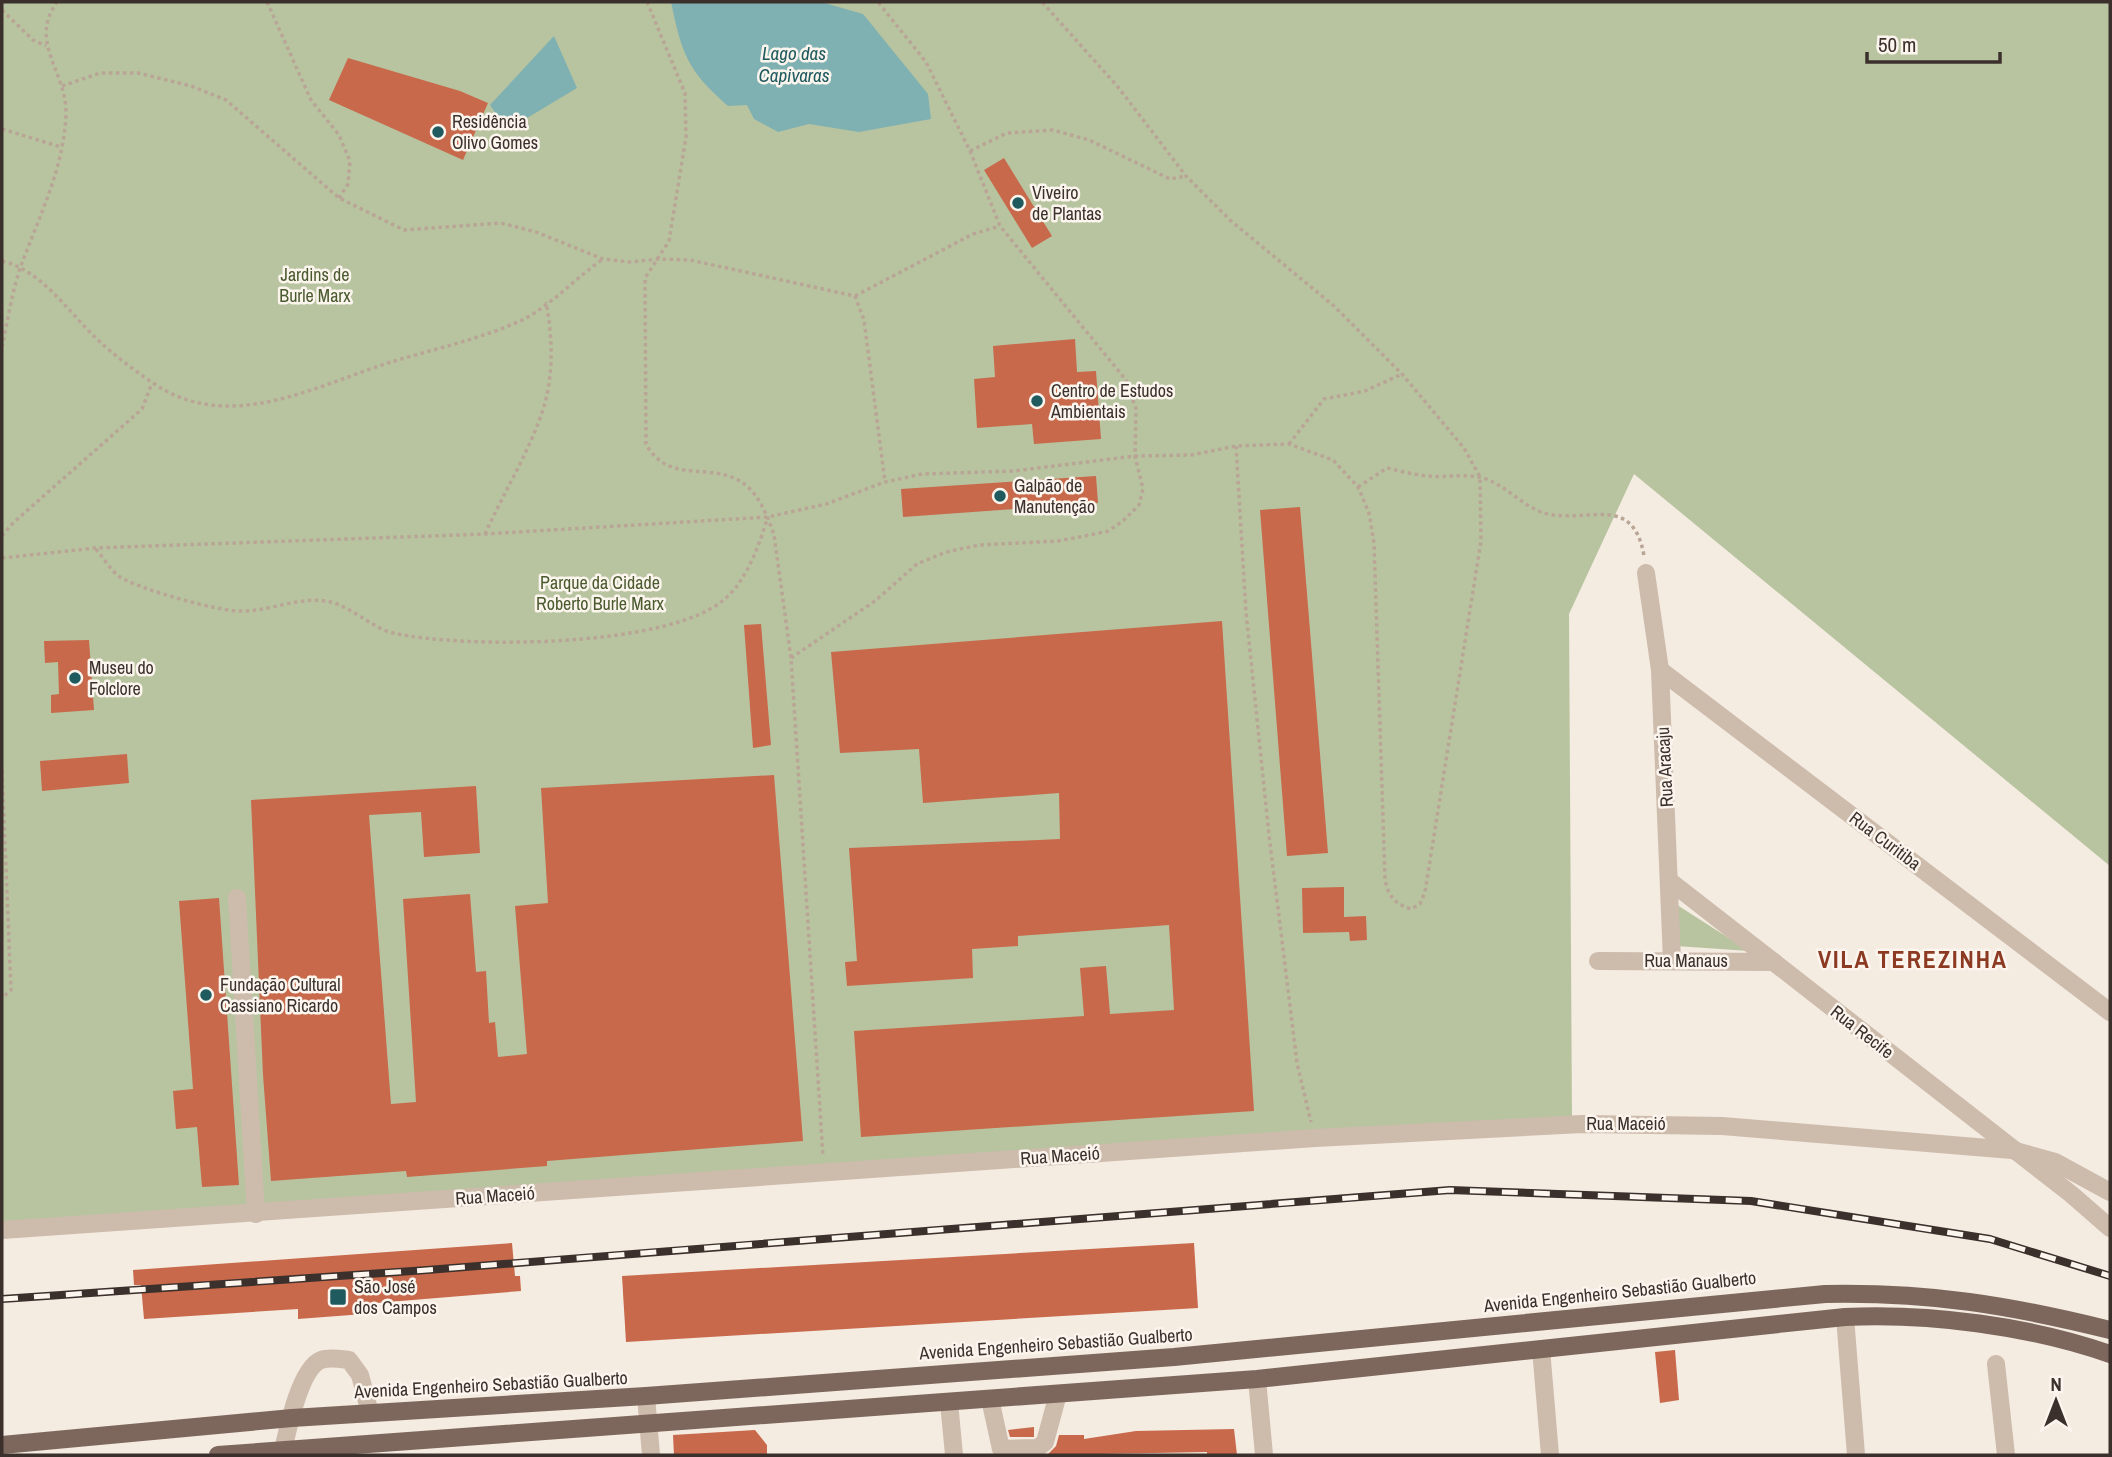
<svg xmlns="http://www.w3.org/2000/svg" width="2112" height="1457" font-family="'Archivo Narrow',sans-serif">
	<rect width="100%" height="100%" fill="#f4ebe1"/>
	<!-- green -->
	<g fill="#b8c4a0">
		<polygon points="2,2 2110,2 2110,866 1634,474 1569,614 1572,1122 2,1225"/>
		<polygon points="1674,903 1749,951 1676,946"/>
	</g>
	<!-- water -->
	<g fill="#7fb0b2">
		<path d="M671 2H821L863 14 928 94 931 119 859 132 809 124 778 132 754 119 747 105 728 106C687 70 682 54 671 2Z"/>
		<polygon points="554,36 577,88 507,130 490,105"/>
	</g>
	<!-- building -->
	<g fill="#c8694b">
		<polygon points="348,58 460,91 488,103 463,160 329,100"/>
		<polygon points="1004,158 1052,236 1032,248 984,170"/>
		<polygon points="1075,339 1077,372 1096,371 1101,439 1034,444 1032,424 977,428 974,379 995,377 993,346"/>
		<polygon points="1096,476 1098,503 903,517 901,489"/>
		<polygon points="1300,507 1328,853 1287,856 1260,510"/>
		<polygon points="1222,621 1254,1111 861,1137 854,1031 1084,1016 1080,968 1106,966 1110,1014 1174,1010 1169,925 1018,936 1018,946 972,949 973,978 847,986 845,962 857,961 849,848 1060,839 1059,793 923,803 919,749 840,753 831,652"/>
		<polygon points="761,624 771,745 753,748 744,625"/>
		<polygon points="89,640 94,710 51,713 51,695 59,694 58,662 45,663 44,641"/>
		<polygon points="127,754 129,783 42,791 40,761"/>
		<polygon points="774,775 803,1141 547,1161 547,1166 407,1177 406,1171 271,1181 263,1075 251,800 476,786 480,853 424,857 421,812 369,815 391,1104 416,1102 403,899 470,894 476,972 486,971 489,1023 495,1022 498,1057 527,1054 515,906 548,903 541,788"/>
		<polygon points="1344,887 1344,917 1366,916 1367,940 1350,941 1349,932 1303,933 1302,888"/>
		<polygon points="219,898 239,1185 202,1187 197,1127 176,1129 173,1091 193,1089 179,901"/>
		<polygon points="512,1243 515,1276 520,1276 521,1291 376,1303 377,1313 298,1319 298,1309 144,1319 141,1285 134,1285 133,1270"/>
		<polygon points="1194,1243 1198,1308 626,1342 622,1276"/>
		<polygon points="1675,1350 1679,1400 1660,1403 1655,1352"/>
		<polygon points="1034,1427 1034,1437 1010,1437 1008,1430"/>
		<polygon points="1234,1429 1237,1455 1207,1455 1207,1452 1047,1455 1056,1446 1059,1435 1084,1435 1084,1439 1136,1431"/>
		<polygon points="755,1430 767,1445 767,1455 674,1455 673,1435"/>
	</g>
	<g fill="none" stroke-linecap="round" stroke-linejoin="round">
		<!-- path -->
		<g stroke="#b9a596" stroke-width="3.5" stroke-dasharray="3.5 3.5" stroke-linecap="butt">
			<polyline points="267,2 311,100 339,135 350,161 348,184 339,198"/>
			<path d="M647 2 685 93 686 137 669 241 645 278 646 444C670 488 716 458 748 487 760 498 769 519 774 535L791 658 823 1157"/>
			<polyline points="2,10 33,40 46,46"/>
			<polyline points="62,86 100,73 138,73 191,86 226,100 339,198 404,230 501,223 536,232 603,259 630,262 658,259 690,260 855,296 864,320 885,482"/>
			<polyline points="2,129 61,147"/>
			<polyline points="970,151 1007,133 1053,130 1089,140 1170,179 1186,176"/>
			<path d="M2 261C43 271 68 312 98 340 115 356 134 370 153 383 229 435 315 386 391 362 434 349 481 339 522 320 549 307 577 277 603 259"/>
			<polyline points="855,296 973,234 1000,226"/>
			<path d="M2 347C8 320 12 290 22 263 40 215 64 167 66 114 67 72 28 42 57 2"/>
			<polyline points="1289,444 1324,399 1365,391 1402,374"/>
			<polyline points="1236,446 1246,612 1269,835 1297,1063 1311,1122"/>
			<path d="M1358 487 1387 468C1400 471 1415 475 1429 476 1446 478 1467 473 1483 478 1506 485 1522 506 1544 513 1586 525 1633 491 1644 556"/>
			<path d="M485 534C504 491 544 428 549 383 553 357 551 328 546 302"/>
			<polyline points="2,536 13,523 142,409 152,383"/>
			<path d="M96 549C103 557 111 571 120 577 139 589 219 612 242 611 271 611 297 597 326 601 350 605 370 627 393 633 463 649 672 648 726 598 747 579 759 546 767 519"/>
			<path d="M2 558 95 548 485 534 768 517 826 504 885 482 922 474 1014 471 1135 456 1191 455 1236 446 1289 444 1333 460 1358 487 1369 513 1374 543 1385 879C1388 896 1395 904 1411 909L1420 904 1425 892 1481 541 1480 477 1464 448 1402 374 1334 306 1231 221 1186 176 1118 87 1042 2"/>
			<polyline points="791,658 875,601 917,564 946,552 979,545 1058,541 1090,535 1108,531 1123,521 1139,505 1143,489 1135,456 1136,409 1126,380 1000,226 970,151 926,62 878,2"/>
			<polyline points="2,771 11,990 2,998"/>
		</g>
		<!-- minor -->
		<g stroke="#cdbbac" stroke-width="18">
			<polyline points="1646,573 1660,670 1672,961"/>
			<polyline points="1660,670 2110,1012"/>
			<polyline points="1671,882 2071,1194 2110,1228"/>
			<polyline points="237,898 256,1214"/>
			<polyline points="1598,961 1774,962"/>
			<polyline points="2,1230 1315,1138 1582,1124 1722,1126 2012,1150 2055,1162 2110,1192"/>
			<polyline points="1845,1317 1856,1455"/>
			<polyline points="1541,1349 1550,1455"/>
			<polyline points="1996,1364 2006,1455"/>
			<polyline points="1257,1379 1264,1455"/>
			<polyline points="646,1396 651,1455"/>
			<polyline points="990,1399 1001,1449 1038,1448 1045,1442 1058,1394"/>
			<polyline points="949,1402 954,1455"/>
			<path d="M282 1455C287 1433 299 1369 321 1360 330 1357 340 1359 349 1360L360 1375 370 1413"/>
		</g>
		<!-- major -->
		<g stroke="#7d675c" stroke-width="18">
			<path d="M2 1445 292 1418 646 1396 1174 1357 1825 1294C1930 1292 2009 1305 2110 1330"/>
			<path d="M218 1455 1257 1379 1845 1317C1929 1313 2030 1326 2110 1354"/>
		</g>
		<defs>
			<polyline id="rail" points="2,1299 427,1270 1450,1190 1751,1201 1990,1239 2110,1276"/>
		</defs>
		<!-- rail casing -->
		<use href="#rail" stroke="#3b302b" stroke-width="8"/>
		<!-- rail -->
		<use href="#rail" stroke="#fbf5ee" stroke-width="5" stroke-dasharray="16" stroke-linecap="butt"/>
	</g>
	<!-- markers -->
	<g fill="#1f5a5e" stroke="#fbf5ee" stroke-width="2.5">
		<circle cx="438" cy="132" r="7"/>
		<circle cx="1018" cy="203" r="7"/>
		<circle cx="1037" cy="401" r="7"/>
		<circle cx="1000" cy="496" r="7"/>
		<circle cx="75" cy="678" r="7"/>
		<circle cx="206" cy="995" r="7"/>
		<rect x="329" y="1288" width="18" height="18" rx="3.5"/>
	</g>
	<g text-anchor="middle" stroke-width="5" stroke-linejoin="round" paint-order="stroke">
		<!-- poi labels -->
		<g font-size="18" fill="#3b302b" stroke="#fbf5ee" text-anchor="start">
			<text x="452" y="128">Residência<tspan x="452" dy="21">Olivo Gomes</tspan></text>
			<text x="1032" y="199">Viveiro<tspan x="1032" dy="21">de Plantas</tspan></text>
			<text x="1051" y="397">Centro de Estudos<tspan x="1051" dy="21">Ambientais</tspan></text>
			<text x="1014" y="492">Galpão de<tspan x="1014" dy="21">Manutenção</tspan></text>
			<text x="89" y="674">Museu do<tspan x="89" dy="21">Folclore</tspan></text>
			<text x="220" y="991">Fundação Cultural<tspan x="220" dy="21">Cassiano Ricardo</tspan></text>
			<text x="354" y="1293">São José<tspan x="354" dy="21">dos Campos</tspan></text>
		</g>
		<!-- park labels -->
		<g font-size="18" fill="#4a5a2e" stroke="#fbf5ee">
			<text x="315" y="281">Jardins de<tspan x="315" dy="21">Burle Marx</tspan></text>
			<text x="600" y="589">Parque da Cidade<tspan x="600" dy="21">Roberto Burle Marx</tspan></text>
		</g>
		<!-- street labels -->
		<g font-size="18" fill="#3b302b" stroke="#fbf5ee">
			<text transform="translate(1665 767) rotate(-93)" y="6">Rua Aracaju</text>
			<text transform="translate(1885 841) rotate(37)" y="6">Rua Curitiba</text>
			<text x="1686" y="967">Rua Manaus</text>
			<text transform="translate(1862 1032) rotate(38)" y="6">Rua Recife</text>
			<text x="1626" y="1130">Rua Maceió</text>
			<text transform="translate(1060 1156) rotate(-4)" y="6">Rua Maceió</text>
			<text transform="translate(495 1196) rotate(-4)" y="6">Rua Maceió</text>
			<text transform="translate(1620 1292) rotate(-6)" y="6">Avenida Engenheiro Sebastião Gualberto</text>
			<text transform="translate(1056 1344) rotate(-4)" y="6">Avenida Engenheiro Sebastião Gualberto</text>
			<text transform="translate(491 1385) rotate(-3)" y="6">Avenida Engenheiro Sebastião Gualberto</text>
		</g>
		<!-- water labels -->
		<g font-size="19" font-style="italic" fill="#1f5a5e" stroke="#fbf5ee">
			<text x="794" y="60">Lago das<tspan x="794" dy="22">Capivaras</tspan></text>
		</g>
		<!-- district labels -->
		<g font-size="24" font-weight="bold" letter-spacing="2" fill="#8c3b22" stroke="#fbf5ee">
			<text x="1913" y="968">VILA TEREZINHA</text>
		</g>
	</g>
	<!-- border -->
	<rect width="2112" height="1457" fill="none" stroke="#3b302b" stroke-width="7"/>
	<!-- north arrow -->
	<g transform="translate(2056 1401)" stroke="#fbf5ee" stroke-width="5" paint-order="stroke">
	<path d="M0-5L12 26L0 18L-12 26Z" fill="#3b302b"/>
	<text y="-10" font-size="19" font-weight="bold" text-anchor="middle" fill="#3b302b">N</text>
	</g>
	<!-- scale -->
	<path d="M1867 52v10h133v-10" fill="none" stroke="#3b302b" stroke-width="3.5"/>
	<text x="1878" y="52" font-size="21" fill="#3b302b" stroke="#fbf5ee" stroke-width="5" paint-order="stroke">50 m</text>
</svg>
